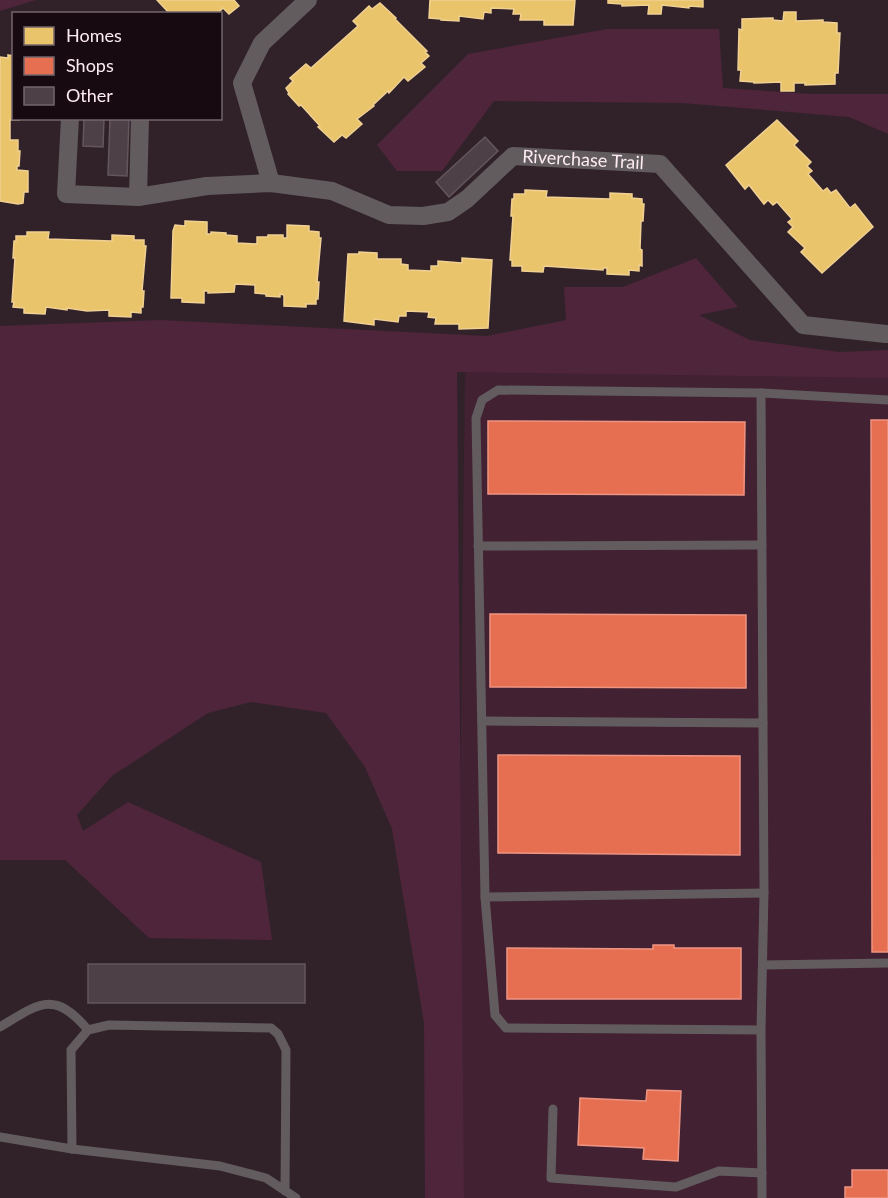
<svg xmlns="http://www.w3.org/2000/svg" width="888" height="1198" font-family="Lato,sans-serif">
	<rect width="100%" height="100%" fill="#31222a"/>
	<!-- built -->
	<polygon fill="#412132" points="465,363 888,363 888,1198 445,1198 459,906"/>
	<!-- green -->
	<g fill="#4e253a">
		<polygon points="0,0 36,0 0,11"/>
		<polygon points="607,29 719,29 723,88 811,94 888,94 888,134 849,117 682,103 494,101 442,171 397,171 377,145 468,54"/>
		<polygon points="696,258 738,307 699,315 750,340 839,352 888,350 888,378 457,372 464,1198 425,1198 424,1023 392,829 365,767 326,713 251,702 208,713 112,776 77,815 83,831 128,802 261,862 272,940 149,938 65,860 0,860 0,326 160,320 487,336 566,320 564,287 623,287"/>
	</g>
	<!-- homes -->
	<g fill="#e9c46a" stroke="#f0d093" stroke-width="1.5">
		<polygon points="157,0 234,0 239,6 229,14 223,8 217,14 170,14"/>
		<polygon points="430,0 575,0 573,25 544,25 544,20 520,20 521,14 513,14 514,9 491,8 491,13 484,12 483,19 459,16 459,21 441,20 441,19 429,18"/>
		<polygon points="608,0 703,0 703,7 689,6 689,8 662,5 661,14 648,14 649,5 622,6 622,4 608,3"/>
		<polygon points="380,3 396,18 395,19 427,51 425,52 429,56 421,63 425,67 408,81 404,77 389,93 388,91 373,105 374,106 357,119 362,124 346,138 342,135 334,142 318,127 320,126 301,105 299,106 288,94 289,93 286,88 293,81 290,78 306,64 311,68 358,26 353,21 369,6 372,9"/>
		<polygon points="784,12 796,12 796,21 823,20 823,22 837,23 837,33 840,33 838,73 835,73 835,84 805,85 805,83 794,83 794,91 781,91 781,82 754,83 754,82 740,81 741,70 738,70 739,29 742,30 742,19 773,18 773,20 783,21"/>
		<polygon points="8,55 14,56 14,118 19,118 19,120 10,120 10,140 18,140 18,151 20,151 19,166 17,166 17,170 28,171 28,192 24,192 23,203 18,204 0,201 0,57 8,58"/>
		<polygon points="777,120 798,141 794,145 811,162 807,166 812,171 808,174 823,191 827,188 831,193 836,190 850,208 855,204 873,227 822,273 801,252 805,248 788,232 793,227 788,222 792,219 777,202 773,205 768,200 764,204 749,185 745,189 726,165"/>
		<polygon points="525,190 547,191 546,197 610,199 610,193 632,194 632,198 642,199 642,204 644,204 643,221 641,221 640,249 642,250 642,266 639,265 639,271 629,270 629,275 607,274 607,268 603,268 603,270 544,266 543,272 522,271 522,266 512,266 512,260 510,260 513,216 511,216 512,199 514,199 514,194 525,194"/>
		<polygon points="185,221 207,222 207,234 211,234 211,232 226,233 226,235 237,236 237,243 257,244 257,237 268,237 268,235 283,235 283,238 287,238 287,225 309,226 309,231 319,232 319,238 321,238 317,282 319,282 318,299 316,299 316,304 306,304 306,307 284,306 284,295 280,294 280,297 266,296 266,294 255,293 255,285 235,284 234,292 208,293 208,291 204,291 204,303 182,302 182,298 171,298 173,231 175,225 185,226"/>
		<polygon points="27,232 49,232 48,239 112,241 112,235 134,236 134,240 144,240 144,246 146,246 142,291 144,291 143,307 141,307 141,313 131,312 131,317 109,316 109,310 87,311 67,308 67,310 46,307 45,314 24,313 24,308 13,307 14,302 12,302 15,258 13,258 14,241 16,241 16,236 27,236"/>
		<polygon points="359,252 377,253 377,259 401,259 401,264 408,265 408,270 431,271 431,266 438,266 438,261 462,263 462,258 492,260 488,328 459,329 459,324 435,324 436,318 428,317 429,312 406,311 406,316 399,316 398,322 374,319 374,325 344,321 348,254 359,254"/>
	</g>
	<!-- shops -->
	<g fill="#e76f51" stroke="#ee9482" stroke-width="1.5">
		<polygon points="871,420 888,420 888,952 872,952"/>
		<polygon points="488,421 745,422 744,495 488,494"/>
		<polygon points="490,614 746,615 746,688 490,687"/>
		<polygon points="498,755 740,756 740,855 498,853"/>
		<polygon points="653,945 674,945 674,948 741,948 741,999 507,999 507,948 653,949"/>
		<polygon points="647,1090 681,1091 678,1161 643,1159 644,1148 578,1145 580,1098 646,1101"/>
		<polygon points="852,1170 888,1170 888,1198 845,1198 845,1187 852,1187"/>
	</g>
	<!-- building -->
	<g fill="#4d4046" stroke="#63565d" stroke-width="1.5">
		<polygon points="84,118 104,118 103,147 83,146"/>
		<polygon points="110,118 129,118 127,176 108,175"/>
		<polygon points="485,137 498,151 449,197 436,182"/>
		<rect x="88" y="964" width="217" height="39"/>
	</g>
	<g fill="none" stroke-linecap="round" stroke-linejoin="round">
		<!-- service -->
		<g stroke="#625c5f" stroke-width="9">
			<polyline points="761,393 888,400"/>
			<polyline points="478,546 762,545"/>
			<polyline points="482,721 763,723"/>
			<polyline points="485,897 764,893"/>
			<polyline points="763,965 888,963"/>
			<path d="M0 1027C38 1004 54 989 88 1030"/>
			<polyline points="761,1030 506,1028 495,1015 485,897 476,418 482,400 498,390 761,393 764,893 761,1030 762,1198"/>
			<polyline points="553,1109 551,1178 676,1187 719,1171 762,1173"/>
			<polyline points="0,1137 72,1149"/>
			<polyline points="285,1191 286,1050 278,1034 271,1028 109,1025 88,1030 71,1050 72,1149 220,1166 266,1178 296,1198"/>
		</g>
		<!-- minor -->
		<g stroke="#625c5f" stroke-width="18">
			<path id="s1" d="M70 118 66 194 138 197 207 186 271 183 332 191 389 215 423 216 448 212 467 199 513 156 660 164 803 325 886 334"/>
			<polyline points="271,183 242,83 262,43 308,0"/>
			<polyline points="138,197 140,118"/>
		</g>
	</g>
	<g text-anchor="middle" stroke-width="6" stroke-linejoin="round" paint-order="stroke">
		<!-- street labels -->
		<g font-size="18" fill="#ffebf3" stroke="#170b11">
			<text dy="6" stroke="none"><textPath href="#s1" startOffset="621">Riverchase Trail</textPath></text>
		</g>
	</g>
	<!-- legend -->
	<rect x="12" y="12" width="210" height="108" fill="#170b11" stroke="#74656b" stroke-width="1.5"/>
	<rect x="24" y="27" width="30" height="18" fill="#e9c46a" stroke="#74656b" stroke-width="1.5"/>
	<text x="66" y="42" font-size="18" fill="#ffebf3">Homes</text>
	<rect x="24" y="57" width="30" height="18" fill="#e76f51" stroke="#74656b" stroke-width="1.5"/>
	<text x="66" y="72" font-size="18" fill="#ffebf3">Shops</text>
	<rect x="24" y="87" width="30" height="18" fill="#4d4046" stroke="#74656b" stroke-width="1.5"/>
	<text x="66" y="102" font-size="18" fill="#ffebf3">Other</text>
</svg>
